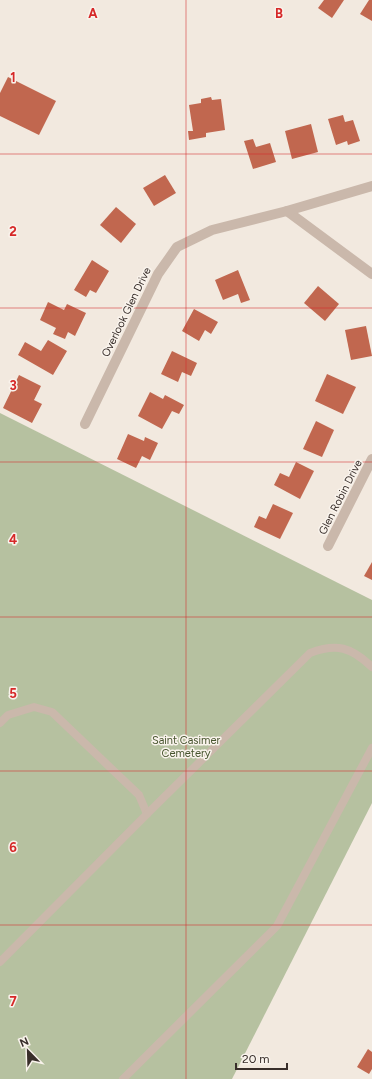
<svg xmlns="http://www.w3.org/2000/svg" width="372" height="1079" font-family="Figtree,sans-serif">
	<rect width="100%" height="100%" fill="#f2e9df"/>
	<!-- green -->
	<polygon fill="#b6c1a0" points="0,413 372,600 372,803 232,1079 0,1079"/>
	<!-- building -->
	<g fill="#c1674f">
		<polygon points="324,0 344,0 332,18 318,8"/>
		<polygon points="369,0 372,0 372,21 360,14"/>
		<polygon points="8,77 56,101 39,135 0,116 0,93"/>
		<polygon points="211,97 212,100 221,99 225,130 206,133 206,137 189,140 188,131 193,131 189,105 201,103 201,99"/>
		<polygon points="343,115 345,122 353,120 360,141 348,145 347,141 336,145 328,119"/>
		<polygon points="311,124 318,152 292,159 285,131"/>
		<polygon points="253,139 256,147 270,143 276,162 253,169 244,141"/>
		<polygon points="165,175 176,193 154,206 143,188"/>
		<polygon points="116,207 136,224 121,243 100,225"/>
		<polygon points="92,260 109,271 96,293 90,290 86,297 74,290"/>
		<polygon points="238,270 250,300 241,303 238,294 223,300 215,280"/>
		<polygon points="318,286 339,304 325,321 304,303"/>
		<polygon points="48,302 64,310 67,304 86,313 75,336 68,332 65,339 53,334 56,328 40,320"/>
		<polygon points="194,309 218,322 211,334 205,330 199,341 182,331"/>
		<polygon points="366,326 372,356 351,360 345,330"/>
		<polygon points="48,340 67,351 53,375 18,355 25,342 41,351"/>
		<polygon points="172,351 197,363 191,376 182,372 178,382 161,374"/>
		<polygon points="327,374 356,387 343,414 315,401"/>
		<polygon points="19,375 41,386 34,400 42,404 32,423 3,408"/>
		<polygon points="150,392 163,399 165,395 184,405 179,414 172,411 162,429 138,416"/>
		<polygon points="316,421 334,430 322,457 303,449"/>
		<polygon points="128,434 144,441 145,437 158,443 150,460 142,456 136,468 117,459"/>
		<polygon points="296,462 314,471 300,499 274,485 280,473 289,477"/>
		<polygon points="273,504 293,513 280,539 254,527 259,516 266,519"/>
		<polygon points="372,562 372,580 364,576"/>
		<polygon points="368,1049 372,1052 372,1069 369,1074 357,1067"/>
	</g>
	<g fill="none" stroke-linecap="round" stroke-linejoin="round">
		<!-- service -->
		<g stroke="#cab8ab" stroke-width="8">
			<polyline points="0,723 8,715 34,707 52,712 139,795 147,814"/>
			<path d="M0 962 147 814 310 653C337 643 351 647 372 667"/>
			<polyline points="123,1079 277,926 372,748"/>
		</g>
		<!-- minor -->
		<g stroke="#cab8ab" stroke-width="10">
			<polyline points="287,211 372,274"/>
			<polyline points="85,424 158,274 177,247 212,230 287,211 372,186"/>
			<polyline points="328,546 372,459"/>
		</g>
	</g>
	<!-- grid -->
	<path fill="none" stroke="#d62828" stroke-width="1" stroke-opacity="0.55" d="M186 0V1079M0 154H372M0 308H372M0 462H372M0 617H372M0 771H372M0 925H372"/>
	<g text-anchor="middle" stroke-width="3" stroke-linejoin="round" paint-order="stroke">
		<!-- street labels -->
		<g font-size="11" fill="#382e2a" stroke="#f9f3ec">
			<text transform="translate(126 312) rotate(-64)" y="4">Overlook Glen Drive</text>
			<text transform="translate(340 497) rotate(-63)" y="4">Glen Robin Drive</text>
		</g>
		<!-- park labels -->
		<g font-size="11" fill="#48552f" stroke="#f9f3ec">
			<text x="186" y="744">Saint Casimer<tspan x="186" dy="13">Cemetery</tspan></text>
		</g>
	</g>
	<g font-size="13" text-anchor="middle" font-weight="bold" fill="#d62828" stroke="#f9f3ec" stroke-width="3" stroke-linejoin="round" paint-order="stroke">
		<text x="93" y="18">A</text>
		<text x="279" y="18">B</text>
		<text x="13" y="82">1</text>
		<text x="13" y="236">2</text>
		<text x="13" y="390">3</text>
		<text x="13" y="544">4</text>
		<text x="13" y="698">5</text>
		<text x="13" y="852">6</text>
		<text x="13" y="1006">7</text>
	</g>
	<!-- north arrow -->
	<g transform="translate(28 1051) rotate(337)" stroke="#f9f3ec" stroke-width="3" paint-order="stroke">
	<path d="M0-3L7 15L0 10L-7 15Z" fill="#382e2a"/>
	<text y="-6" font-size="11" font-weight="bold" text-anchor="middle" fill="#382e2a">N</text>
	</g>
	<!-- scale -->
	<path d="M236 1063v6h51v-6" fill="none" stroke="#382e2a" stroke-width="2"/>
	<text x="242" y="1063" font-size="12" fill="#382e2a" stroke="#f9f3ec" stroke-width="3" paint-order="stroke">20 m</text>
</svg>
